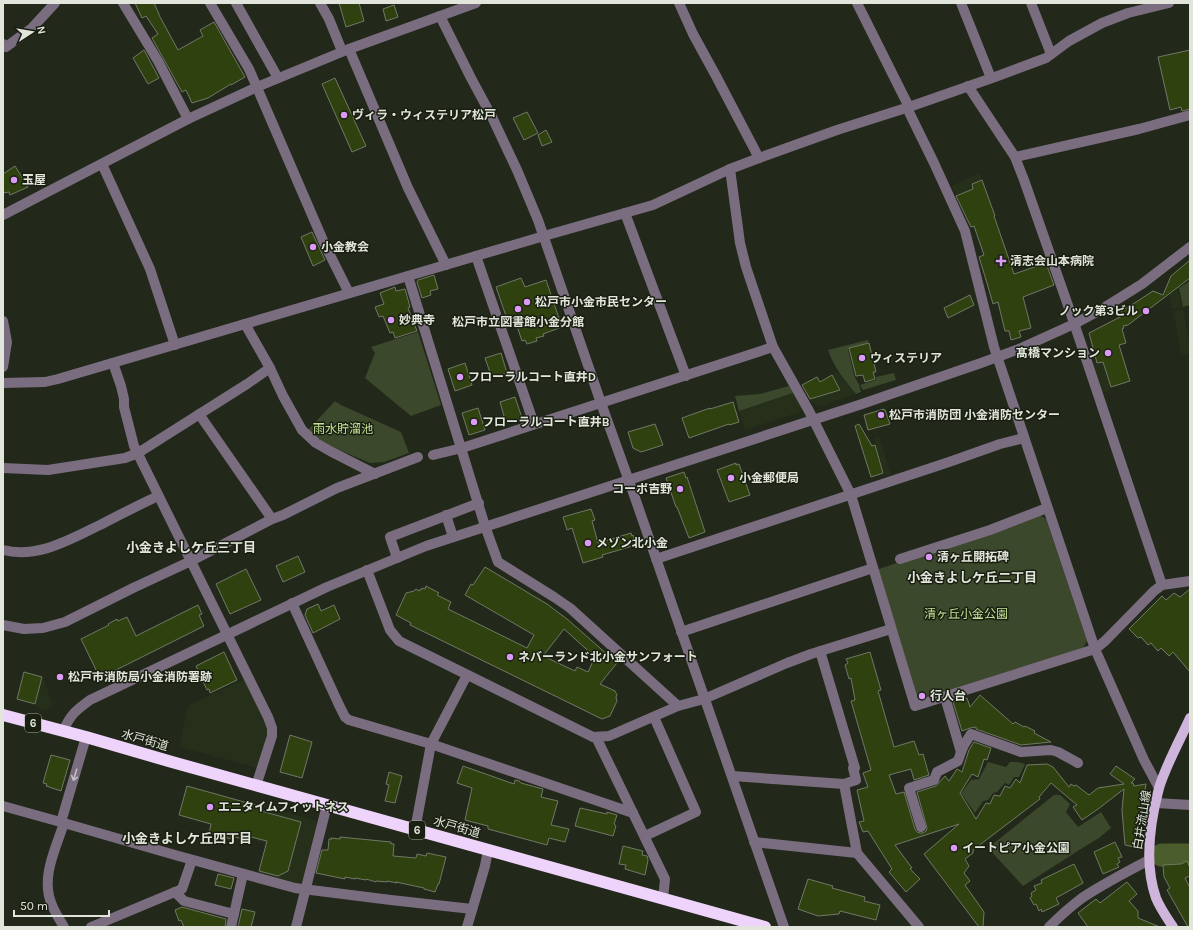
<svg xmlns="http://www.w3.org/2000/svg" width="1193" height="930" font-family="Karla,'Noto Sans JP',sans-serif">
	<rect width="100%" height="100%" fill="#22281a"/>
	<!-- built -->
	<g fill="#262f1a">
		<polygon points="980,173 982,179 970,184 972,189 956,195 951,186"/>
		<polygon points="1178,289 1182,307 1172,309 1169,295"/>
		<polygon points="1183,309 1190,345 1190,353 1181,354 1173,311"/>
		<polygon points="1096,361 1097,364 1103,362 1111,390 1101,393 1092,362"/>
		<polygon points="837,372 855,394 819,407 810,400 841,390 832,375"/>
		<polygon points="793,393 802,407 800,412 745,430 739,411"/>
		<polygon points="879,436 891,475 885,476 874,438"/>
		<polygon points="245,679 265,720 267,728 268,738 257,768 179,747 188,705"/>
		<polygon points="44,680 53,706 46,710 35,706 42,681"/>
		<polygon points="275,809 318,821 303,880 297,885 258,874 266,844 256,841 264,812 273,815"/>
	</g>
	<!-- green -->
	<g fill="#3c482b">
		<polygon points="1190,281 1190,305 1183,307 1179,288"/>
		<polygon points="418,332 441,405 411,416 365,378 375,353 371,347"/>
		<path d="M868 340V343L848 349 854 375 859 385 861 392 856 394C844 380 834 367 828 350Z"/>
		<polygon points="894,373 896,380 863,390 860,385 876,380 876,377"/>
		<polygon points="789,386 793,393 739,411 735,396 760,394"/>
		<polygon points="335,401 341,405 401,432 409,453 384,462 370,463 328,445 317,438 308,430"/>
		<polygon points="1039,515 1046,519 1087,641 1083,648 919,702 878,570 879,569"/>
		<polygon points="988,762 1006,767 1010,762 1018,762 1025,764 1019,777 1014,777 1009,785 1005,783 997,792 993,793 988,800 983,801 975,813 961,793 971,780 979,779"/>
		<polygon points="1054,795 1060,795 1070,804 1066,812 1078,827 1101,812 1111,828 1099,838 1081,849 1023,886 988,848"/>
	</g>
	<g fill="none" stroke-linecap="round" stroke-linejoin="round">
		<!-- river -->
		<polyline stroke="#4b5d2d" stroke-width="23" points="1162,855 1190,855"/>
	</g>
	<!-- building -->
	<g fill="#304110" stroke="#707866" fill-rule="evenodd">
		<polygon points="135,3 154,3 159,14 159,15 178,50 203,36 200,30 214,22 245,77 231,85 231,84 208,98 192,103 186,90 182,92 152,38 158,34 146,16 142,18"/>
		<polygon points="339,3 359,3 364,21 346,27"/>
		<polygon points="394,5 398,17 386,21 383,9"/>
		<polygon points="144,50 159,78 148,84 133,58"/>
		<polygon points="1190,50 1190,109 1182,111 1181,107 1170,110 1158,57"/>
		<polygon points="335,78 366,146 352,152 322,84"/>
		<polygon points="527,112 538,133 524,140 513,118"/>
		<polygon points="546,130 552,142 542,146 538,135"/>
		<polygon points="15,166 28,187 10,195 9,192 3,193 3,174"/>
		<polygon points="982,180 995,216 994,216 1014,274 1046,263 1054,285 1023,297 1031,328 1019,331 1021,337 1011,340 1009,331 1005,331 998,302 993,304 987,283 979,257 984,255 974,226 971,227 956,196 973,189 972,184"/>
		<polygon points="312,232 325,260 313,266 301,237"/>
		<polygon points="1190,260 1190,278 1128,325 1123,326 1124,328 1122,329 1126,343 1119,345 1130,381 1111,387 1103,362 1097,363 1089,333 1122,316 1121,311 1133,304 1153,291 1163,295 1171,276"/>
		<polygon points="434,275 438,289 430,291 431,295 422,298 417,282 418,280"/>
		<polygon points="521,278 525,287 546,280 562,327 543,334 544,336 536,338 537,341 527,344 525,340 522,341 514,317 507,319 496,287"/>
		<polygon points="395,287 396,291 405,289 410,307 408,308 417,331 395,338 393,332 390,333 383,316 379,317 375,307 384,304 380,293"/>
		<polygon points="970,295 974,305 948,318 944,308"/>
		<polygon points="869,343 876,372 873,372 875,379 865,382 863,375 856,376 849,348"/>
		<polygon points="501,353 507,373 492,378 485,358"/>
		<polygon points="465,363 472,385 455,391 448,369"/>
		<polygon points="832,375 840,390 810,399 802,385 817,377 820,382"/>
		<polygon points="515,397 522,418 506,423 500,402"/>
		<polygon points="733,402 739,422 729,425 729,424 689,438 682,418 710,408 710,409"/>
		<polygon points="478,408 485,430 469,435 462,413"/>
		<polygon points="884,409 884,410 885,410 890,424 868,430 864,415"/>
		<polygon points="655,424 663,445 641,452 633,448 628,432"/>
		<polygon points="859,424 872,446 875,445 883,473 871,477 855,426"/>
		<polygon points="736,463 736,465 739,464 750,495 729,502 717,470"/>
		<polygon points="684,472 686,478 687,477 705,532 689,538 677,507 676,507 666,478"/>
		<polygon points="591,509 595,520 592,521 598,543 631,533 632,536 633,535 636,545 602,555 603,557 583,563 572,528 567,530 563,517"/>
		<polygon points="298,556 305,572 283,582 276,566"/>
		<path d="M485 567 547 604 567 619 617 663 600 684 615 691 617 695 616 697 617 701 610 716 602 719 410 625 411 623 396 615 406 593 414 591 416 589 419 591V590H421L422 588 425 589 426 586 439 593 437 595 451 602 448 609 527 648 534 635 465 595 471 584 473 585ZM564 629 595 657 588 672 577 667 575 671 543 656Z"/>
		<polygon points="246,569 261,600 230,614 216,584"/>
		<polygon points="1190,589 1190,672 1173,652 1169,656 1161,648 1158,651 1151,643 1148,645 1141,637 1138,638 1129,629 1162,596 1166,600 1174,593 1180,597"/>
		<polygon points="318,604 321,611 334,605 340,619 313,633 305,615 307,609"/>
		<polygon points="198,605 202,614 199,615 204,626 100,678 81,639 109,625 108,624 117,619 118,621 127,617 136,636"/>
		<polygon points="224,652 237,680 210,693 209,689 207,690 196,666"/>
		<polygon points="870,652 881,690 878,691 894,747 914,741 919,755 923,754 929,775 914,780 911,769 889,775 896,794 904,792 915,829 917,832 920,833 923,833 926,831 927,828 917,792 936,786 945,776 949,781 957,769 962,772 969,750 974,742 991,748 987,760 984,759 978,777 972,774 960,793 976,819 986,803 990,804 994,795 1000,796 1005,786 1010,788 1016,779 1020,783 1027,765 1047,764 1053,767 1069,787 1071,784 1074,786 1076,785 1089,795 1098,788 1124,784 1110,774 1116,766 1135,779 1131,783 1133,783 1134,786 1146,784 1139,827 1134,847 1125,845 1122,810 1124,789 1098,809 1082,820 1073,807 1077,805 1051,783 1039,797 1040,799 973,850 973,853 965,859 969,866 964,873 970,881 965,885 984,912 983,927 979,927 924,854 959,824 895,845 912,868 910,869 920,879 906,892 889,872 892,869 868,831 863,832 859,822 864,821 857,790 868,787 863,773 871,770 851,701 855,700 851,678 849,679 845,665 848,663 846,659"/>
		<polygon points="24,672 42,677 35,704 17,699"/>
		<polygon points="980,695 1013,724 1015,722 1024,727 1025,726 1035,731 1034,733 1051,742 1021,745 976,729 976,727 970,728 962,731 953,702 967,698 970,707"/>
		<polygon points="290,735 312,742 302,778 280,772"/>
		<polygon points="51,755 70,760 61,791 46,786 47,784 43,783"/>
		<polygon points="463,766 514,784 515,780 519,781 521,783 543,789 541,797 558,801 551,825 569,829 565,842 549,838 547,845 488,829 488,826 465,820 472,788 457,783"/>
		<polygon points="389,772 402,776 395,803 385,801 389,785 386,784"/>
		<polygon points="187,786 262,807 261,811 301,822 288,871 278,876 259,871 267,841 247,836 246,840 231,836 231,839 209,833 211,824 179,815"/>
		<polygon points="580,808 607,814 607,812 617,815 614,824 616,826 613,836 575,826"/>
		<polygon points="340,837 391,842 391,844 394,844 393,856 416,858 417,854 426,856 427,853 446,857 439,884 438,884 435,892 424,889 424,888 396,882 397,883 387,881 387,882 376,881 376,882 366,879 366,880 355,878 355,879 345,877 345,879 316,873 322,850 328,850 329,839 332,839 331,838 340,839"/>
		<polygon points="1115,842 1122,857 1118,858 1120,862 1117,864 1119,867 1103,874 1094,852"/>
		<polygon points="623,846 643,851 642,855 647,856 648,860 645,875 625,869 626,865 619,864"/>
		<polygon points="1187,861 1190,868 1190,876 1185,878 1190,888 1190,927 1188,927 1167,890 1170,888 1164,877 1163,865 1181,864"/>
		<polygon points="1074,864 1083,883 1056,898 1059,904 1042,912 1041,909 1039,911 1036,904 1034,905 1030,898 1032,896 1031,893 1036,890 1034,886 1042,883 1041,880"/>
		<polygon points="218,874 234,878 231,889 215,885"/>
		<polygon points="808,879 833,886 832,888 865,897 864,901 880,905 876,920 840,911 839,914 818,916 798,909"/>
		<polygon points="1127,882 1137,894 1129,901 1138,911 1138,918 1160,927 1088,927 1078,913 1096,899 1100,903"/>
		<polygon points="182,907 226,919 225,927 184,927 181,920 179,921 175,910"/>
		<polygon points="242,909 255,912 251,927 238,927"/>
	</g>
	<g fill="none" stroke-linecap="round" stroke-linejoin="round">
		<!-- minor -->
		<g stroke="#7a6d80" stroke-width="10">
			<polyline points="123,3 158,61 188,119"/>
			<polyline points="210,3 249,69 325,245 349,293"/>
			<polyline points="236,3 278,78"/>
			<polyline points="320,3 329,19 342,51"/>
			<polyline points="679,3 693,34 716,76 759,158"/>
			<polyline points="857,3 909,107"/>
			<polyline points="961,3 991,78"/>
			<polyline points="1031,3 1051,54"/>
			<polyline points="440,16 471,78 492,117 517,170 538,220 601,403 634,495 784,927"/>
			<polyline points="3,44 6,47 32,28 55,3"/>
			<polyline points="349,49 408,188 446,265"/>
			<polyline points="968,86 1015,157 1024,180 1071,314 1162,585"/>
			<polyline points="907,108 934,163 965,231 994,347 1095,649 1144,760 1159,788"/>
			<polyline points="1015,157 1139,129 1190,115"/>
			<polyline points="102,164 150,269 175,345"/>
			<polyline points="730,169 740,243 746,267 773,347 809,411 851,495 915,706 1095,649 1105,641 1154,591 1162,585 1190,581"/>
			<polyline points="625,213 686,376"/>
			<polyline points="3,215 188,119 257,87 349,49 476,3"/>
			<polyline points="476,256 534,424"/>
			<polyline points="408,276 485,526 498,562 554,597 570,608 678,706"/>
			<polyline points="3,321 7,342 3,367"/>
			<polyline points="245,324 270,368 283,396 302,430 316,443 330,451 375,474"/>
			<polyline points="113,363 121,386 124,399 124,407 134,446 268,717 272,728 272,736 256,786"/>
			<polyline points="3,383 45,382 58,379 544,236 653,205 730,169 759,158 837,130 909,107 995,77 1046,58 1069,41 1102,23 1128,13 1169,3"/>
			<polyline points="199,414 272,519"/>
			<polyline points="433,455 462,448 773,347"/>
			<polyline points="3,468 48,470 125,458 138,453 247,384 270,368"/>
			<polyline points="446,515 453,537"/>
			<path d="M3 550C38 559 70 539 100 525 119 515 139 505 158 496"/>
			<polyline points="397,558 390,537 479,503"/>
			<polyline points="656,559 949,462 1000,444 1024,438"/>
			<polyline points="900,559 990,530 1047,508"/>
			<polyline points="367,570 390,630 399,641 593,737 609,736 678,706 704,699 787,663 811,654 891,629"/>
			<polyline points="292,603 339,705 345,717 349,720 431,744 633,813"/>
			<polyline points="3,625 24,629 43,628 65,622 133,588 191,561 272,519 283,515 337,488 418,457"/>
			<polyline points="681,632 873,568"/>
			<polyline points="820,651 855,768 853,768 856,780 844,784 857,853 919,927"/>
			<path d="M63 731C71 714 75 711 90 700L327 587 426 546 859 405 981 363 1019 349 1074 324 1102 309 1142 284 1190 247"/>
			<polyline points="596,737 665,879 663,899"/>
			<polyline points="961,752 964,745 971,734 1021,752 1051,750 1058,752 1078,763"/>
			<polyline points="732,776 844,784"/>
			<polyline points="1156,803 1190,805"/>
			<polyline points="3,806 64,823 175,855 295,888 391,900 472,909"/>
			<polyline points="61,822 86,737"/>
			<polyline points="921,827 909,788 934,780 937,772 958,761 961,752 945,697"/>
			<polyline points="415,830 431,744 467,675"/>
			<polyline points="645,836 696,812 654,717"/>
			<polyline points="754,842 857,853"/>
			<polyline points="175,892 184,901 234,914"/>
			<path d="M64 927C60 920 55 913 52 905 40 878 56 848 64 823"/>
			<polyline points="91,927 182,889 192,860"/>
			<polyline points="231,927 243,874"/>
			<polyline points="296,927 327,805"/>
			<polyline points="467,927 485,866 488,850"/>
			<path d="M1049 927C1059 917 1070 907 1082 898 1103 884 1126 872 1149 860"/>
		</g>
		<!-- major -->
		<path stroke="#cfb4dc" stroke-width="10" d="M1173 927C1167 918 1160 908 1156 898 1144 864 1150 822 1159 788 1166 765 1180 740 1190 718"/>
		<!-- highway -->
		<polyline stroke="#eed3fa" stroke-width="12" points="3,715 86,737 172,762 765,927"/>
	</g>
	<!-- one-way arrows -->
	<defs><path id="oneway-shaft" d="M-6 0H5M1.5-3L5.5 0L1.5 3" fill="none" stroke-width="1.6" stroke-linecap="round" stroke-linejoin="round"/></defs>
	<use stroke="#c2c1c0" href="#oneway-shaft" transform="translate(75 775) rotate(107)"/>
	<!-- markers -->
	<g fill="#da9af6" stroke="#191f11" stroke-width="1.5">
		<circle cx="344" cy="115" r="4"/>
		<circle cx="14" cy="180" r="4"/>
		<circle cx="313" cy="247" r="4"/>
		<path d="M999 255h4v4h4v4h-4v4h-4v-4h-4v-4h4z"/>
		<circle cx="527" cy="302" r="4"/>
		<circle cx="518" cy="309" r="4"/>
		<circle cx="1146" cy="311" r="4"/>
		<circle cx="391" cy="320" r="4"/>
		<circle cx="1108" cy="353" r="4"/>
		<circle cx="862" cy="358" r="4"/>
		<circle cx="460" cy="377" r="4"/>
		<circle cx="881" cy="415" r="4"/>
		<circle cx="474" cy="422" r="4"/>
		<circle cx="731" cy="478" r="4"/>
		<circle cx="680" cy="489" r="4"/>
		<circle cx="588" cy="543" r="4"/>
		<circle cx="929" cy="557" r="4"/>
		<circle cx="510" cy="657" r="4"/>
		<circle cx="60" cy="677" r="4"/>
		<circle cx="922" cy="696" r="4"/>
		<circle cx="210" cy="807" r="4"/>
		<circle cx="954" cy="848" r="4"/>
	</g>
	<g text-anchor="middle" stroke-width="3" stroke-linejoin="round" paint-order="stroke">
		<!-- shield labels -->
		<g fill="#191f11" stroke="#a5aa9e" stroke-width="1">
			<rect x="25" y="714" width="16" height="18" rx="3"/>
			<rect x="409" y="821" width="16" height="18" rx="3"/>
		</g>
		<g font-size="11" font-weight="bold" fill="#e1e5db">
			<text x="33" y="727">6</text>
			<text x="417" y="834">6</text>
		</g>
		<!-- poi labels -->
		<g font-size="12" font-weight="bold" fill="#e1e5db" stroke="#191f11" text-anchor="start">
			<text x="352" y="119">ヴィラ・ウィステリア松戸</text>
			<text x="22" y="184">玉屋</text>
			<text x="321" y="251">小金教会</text>
			<text x="1010" y="265">清志会山本病院</text>
			<text x="535" y="306">松戸市小金市民センター</text>
			<text x="1138" y="315" text-anchor="end">ノック第3ビル</text>
			<text x="399" y="324">妙典寺</text>
			<text x="518" y="326" text-anchor="middle">松戸市立図書館小金分館</text>
			<text x="1100" y="357" text-anchor="end">髙橋マンション</text>
			<text x="870" y="362">ウィステリア</text>
			<text x="468" y="381">フローラルコート直井D</text>
			<text x="889" y="419">松戸市消防団 小金消防センター</text>
			<text x="482" y="426">フローラルコート直井B</text>
			<text x="739" y="482">小金郵便局</text>
			<text x="672" y="493" text-anchor="end">コーポ吉野</text>
			<text x="596" y="547">メゾン北小金</text>
			<text x="937" y="561">清ヶ丘開拓碑</text>
			<text x="518" y="661">ネバーランド北小金サンフォート</text>
			<text x="68" y="681">松戸市消防局小金消防署跡</text>
			<text x="930" y="700">行人台</text>
			<text x="218" y="811">エニタイムフィットネス</text>
			<text x="962" y="852">イートピア小金公園</text>
		</g>
		<!-- park labels -->
		<g font-size="12" fill="#c4e296" stroke="#191f11">
			<text x="343" y="433">雨水貯溜池</text>
			<text x="966" y="618">清ヶ丘小金公園</text>
		</g>
		<!-- street labels -->
		<g font-size="12" fill="#e1e5db" stroke="#191f11">
			<text transform="translate(145 740) rotate(16)" y="4">水戸街道</text>
			<text transform="translate(1142 820) rotate(-81)" y="4">白井流山線</text>
			<text transform="translate(457 827) rotate(16)" y="4">水戸街道</text>
		</g>
		<!-- neighbourhood labels -->
		<g font-size="13" font-weight="bold" fill="#e1e5db" stroke="#191f11">
			<text x="191" y="552">小金きよしケ丘三丁目</text>
			<text x="972" y="582">小金きよしケ丘二丁目</text>
			<text x="187" y="843">小金きよしケ丘四丁目</text>
		</g>
	</g>
	<!-- border -->
	<rect width="1193" height="930" fill="none" stroke="#e1e5db" stroke-width="8"/>
	<!-- north arrow -->
	<g transform="translate(32 32) rotate(78)" stroke="#191f11" stroke-width="3" paint-order="stroke">
	<path d="M0-3L7 15L0 10L-7 15Z" fill="#e1e5db"/>
	<text y="-6" font-size="11" font-weight="bold" text-anchor="middle" fill="#e1e5db">N</text>
	</g>
	<!-- scale -->
	<path d="M14 910v6h95v-6" fill="none" stroke="#e1e5db" stroke-width="2"/>
	<text x="20" y="910" font-size="12" fill="#e1e5db" stroke="#191f11" stroke-width="3" paint-order="stroke">50 m</text>
</svg>
